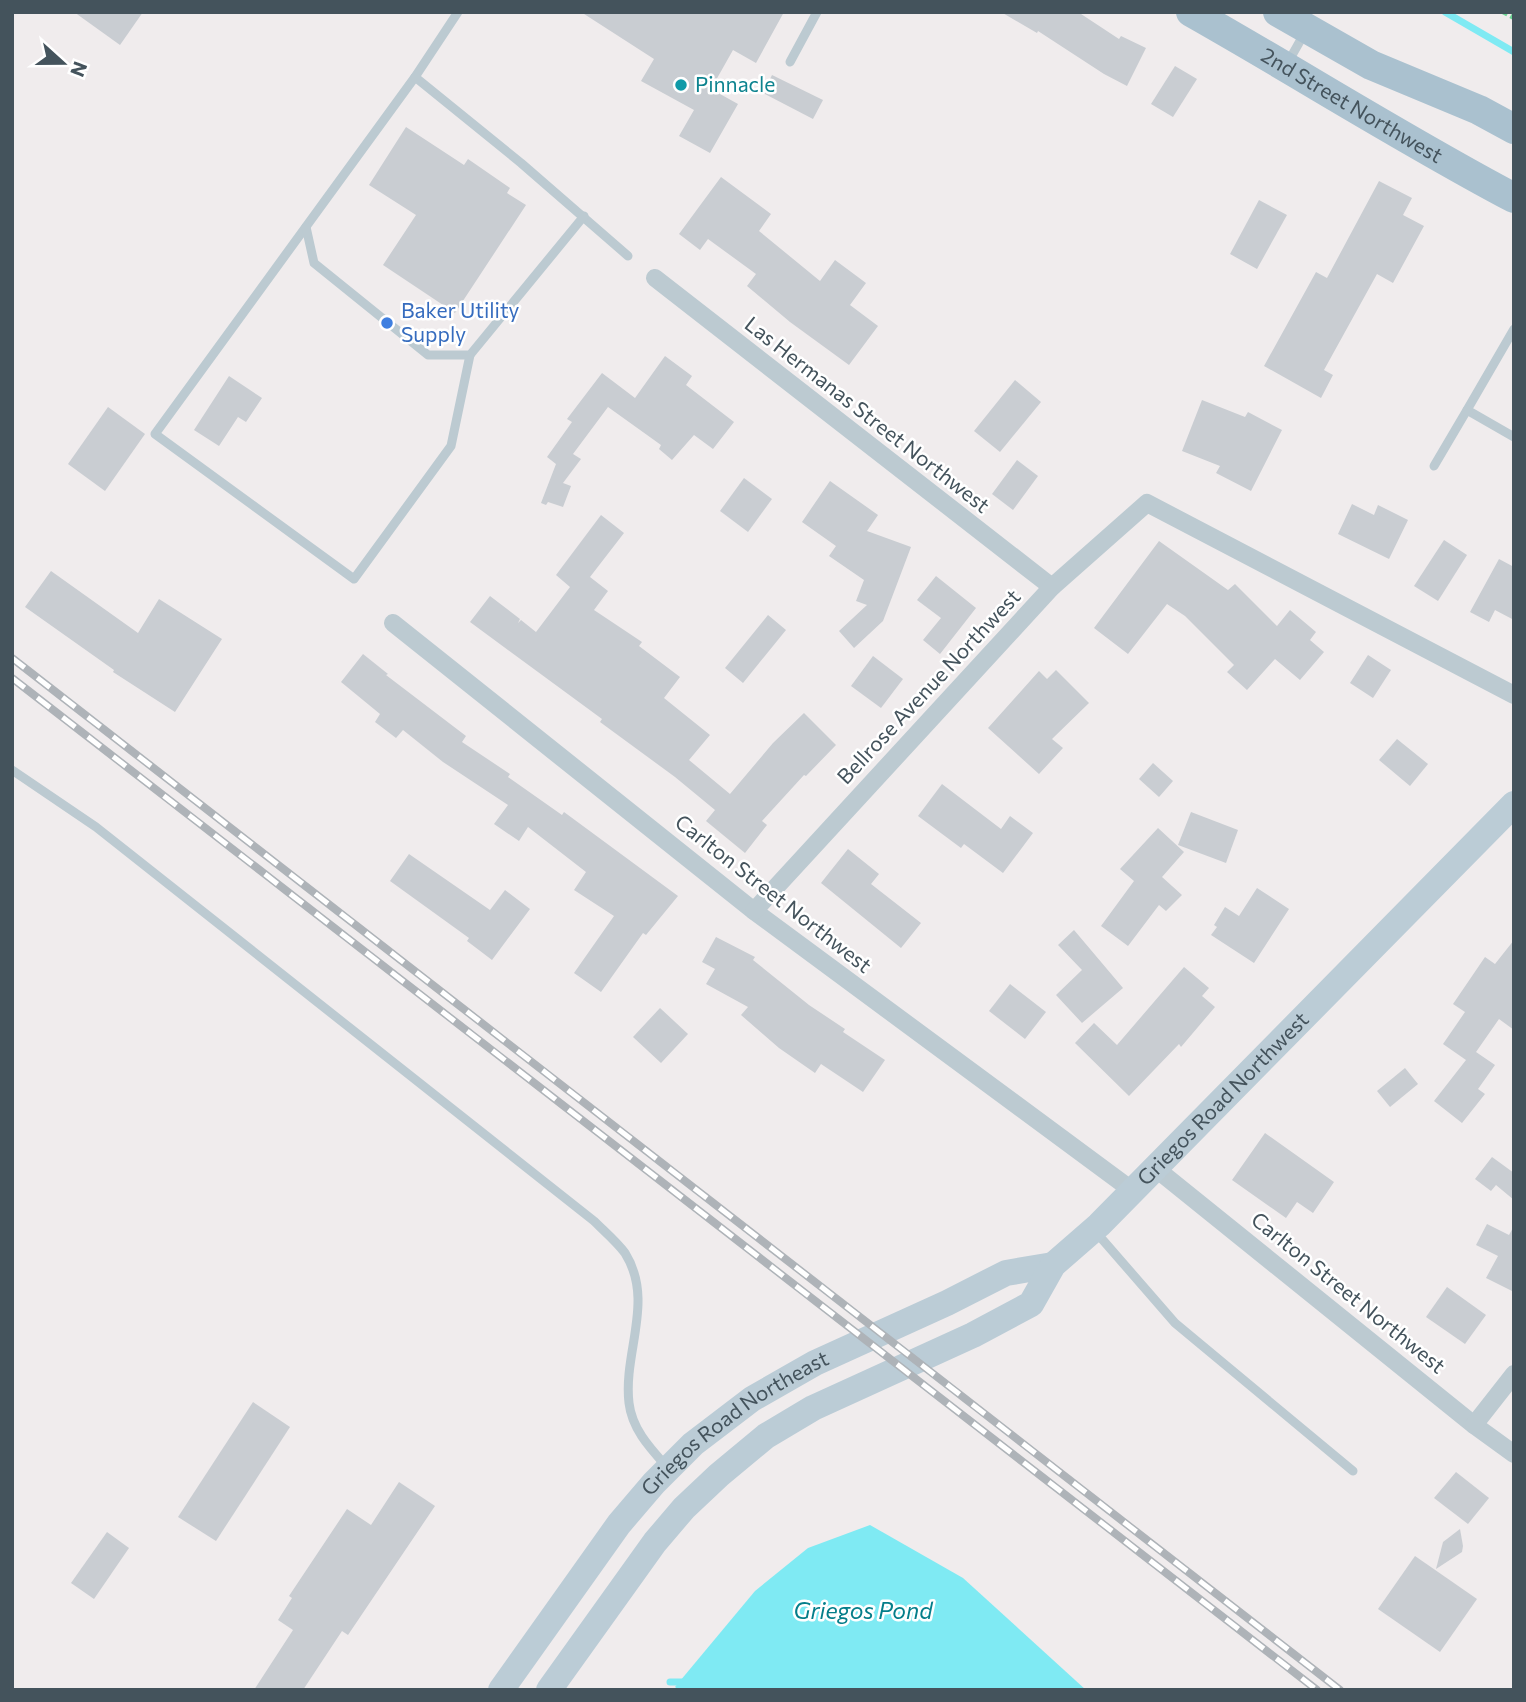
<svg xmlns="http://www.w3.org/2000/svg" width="1526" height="1702" font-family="Commissioner,sans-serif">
	<rect width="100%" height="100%" fill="#f0eced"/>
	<!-- water -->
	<polygon fill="#7feaf3" points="870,1525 963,1578 1086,1690 679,1690 675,1687 755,1591 808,1548"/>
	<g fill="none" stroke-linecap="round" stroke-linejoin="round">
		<!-- stream -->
		<g stroke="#7feaf3" stroke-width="7">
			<polyline points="1445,12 1514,52"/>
			<polyline points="670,1682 687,1682"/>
		</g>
	</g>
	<!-- building -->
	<g fill="#c9cdd2">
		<polygon points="74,12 143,12 120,45"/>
		<polygon points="581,12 784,12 756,63 733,50 711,89 738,104 710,153 679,136 694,110 641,81 654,59"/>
		<polygon points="1001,12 1078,12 1119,39 1121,36 1146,48 1127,86 1104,74 1038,31 1037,33"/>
		<polygon points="1175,66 1197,79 1173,117 1151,104"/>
		<polygon points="772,75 823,100 813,119 763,93"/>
		<polygon points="406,127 464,165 468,159 510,188 507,193 526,205 455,313 383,265 416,215 369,185"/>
		<polygon points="721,177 771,214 759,231 820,281 835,260 866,283 850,305 878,326 849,365 790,322 747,286 756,274 708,239 700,250 679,234"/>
		<polygon points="1379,181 1412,198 1403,215 1424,226 1393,283 1377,274 1324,370 1333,375 1321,398 1264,366 1316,272 1327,278"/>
		<polygon points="1259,200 1287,215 1257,269 1230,254"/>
		<polygon points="665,356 692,376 686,385 734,422 713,449 694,435 672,460 659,449 661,445 608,407 573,454 581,459 563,483 571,486 563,507 548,502 546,505 541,503 556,464 547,457 572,422 567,419 602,373 635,398"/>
		<polygon points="229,376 262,398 246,422 238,417 219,446 194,430"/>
		<polygon points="1015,380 1041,402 1000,452 974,431"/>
		<polygon points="1202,400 1245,417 1248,412 1282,430 1251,491 1216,473 1220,466 1182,451"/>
		<polygon points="108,407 145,434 105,491 68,464"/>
		<polygon points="1017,460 1038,476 1013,510 992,494"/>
		<polygon points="744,478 772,499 748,532 720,511"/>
		<polygon points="830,481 878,515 867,531 911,547 883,621 854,648 839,631 867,605 856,601 864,580 829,556 836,546 802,522"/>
		<polygon points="1352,504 1374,515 1378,505 1408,520 1389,559 1338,534"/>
		<polygon points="601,515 624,533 590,577 608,591 594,610 642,642 639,646 680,677 664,698 710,735 689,760 730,794 773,743 804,713 836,745 806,776 804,775 762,821 767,825 745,853 706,821 715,810 675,777 600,722 602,719 470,622 490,596 520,619 518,623 521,620 536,632 570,587 556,575"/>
		<polygon points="1444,540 1467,555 1438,601 1414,586"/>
		<polygon points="1159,541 1228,590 1235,584 1277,626 1290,610 1316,632 1310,640 1324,652 1300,680 1275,659 1247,690 1227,672 1234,665 1185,616 1167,604 1128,654 1094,628"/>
		<polygon points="1499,559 1514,567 1514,620 1495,610 1489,622 1470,612"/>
		<polygon points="51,571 138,633 159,599 222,639 175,712 113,672 114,670 25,607"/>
		<polygon points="936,576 976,608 940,654 923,640 941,618 917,600"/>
		<polygon points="768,615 786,630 743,683 725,668"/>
		<polygon points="363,654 388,674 386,675 466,736 462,742 510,774 508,777 562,815 564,812 678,896 646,935 643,933 601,992 574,973 614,916 574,890 586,872 528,827 519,841 494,824 508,805 443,762 403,730 396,738 375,722 380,714 341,682"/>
		<polygon points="1368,655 1391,670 1373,698 1350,683"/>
		<polygon points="873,656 903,679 881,708 851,686"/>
		<polygon points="1056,670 1089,703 1052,739 1063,748 1039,774 988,728 1039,671 1047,679"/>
		<polygon points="1397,739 1428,764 1410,786 1379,760"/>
		<polygon points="1153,763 1173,781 1159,797 1139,779"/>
		<polygon points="942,784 1001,829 1010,816 1033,833 1003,873 964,844 961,848 918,816"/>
		<polygon points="1191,812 1238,830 1226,863 1178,845"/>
		<polygon points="1158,828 1184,852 1162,877 1182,895 1166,911 1159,905 1128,946 1101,926 1134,881 1120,869"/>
		<polygon points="848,849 879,874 871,884 921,923 901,948 821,883"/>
		<polygon points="409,854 490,910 505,890 530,909 492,960 467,941 469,938 390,881"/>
		<polygon points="1257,888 1289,909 1254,963 1211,935 1217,927 1214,925 1225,907 1239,916"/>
		<polygon points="1074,930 1123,988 1082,1023 1056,995 1082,970 1058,945"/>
		<polygon points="716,937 755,957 753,960 809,1005 845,1029 843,1032 885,1060 863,1092 821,1064 815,1073 779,1048 741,1015 748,1007 706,984 715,969 702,962"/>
		<polygon points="1514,940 1514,1030 1499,1019 1476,1052 1495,1065 1478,1089 1485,1094 1462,1123 1434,1101 1466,1060 1443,1044 1465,1012 1453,1004 1485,957 1495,964"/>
		<polygon points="1184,967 1209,988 1202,996 1215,1007 1181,1047 1179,1044 1129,1096 1075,1043 1094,1023 1117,1045"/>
		<polygon points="1010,984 1046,1012 1025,1039 989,1011"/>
		<polygon points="660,1008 688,1034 661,1063 633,1037"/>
		<polygon points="1405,1068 1418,1084 1390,1107 1377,1091"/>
		<polygon points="1265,1133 1334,1182 1313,1213 1297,1202 1286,1218 1232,1180"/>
		<polygon points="1492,1157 1514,1173 1514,1200 1496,1185 1491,1191 1475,1179"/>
		<polygon points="1487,1224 1509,1235 1514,1226 1514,1292 1486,1278 1498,1256 1476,1245"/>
		<polygon points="1447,1287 1486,1315 1465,1344 1426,1317"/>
		<polygon points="253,1402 290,1427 216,1541 178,1517"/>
		<polygon points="1456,1472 1489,1498 1468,1524 1434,1498"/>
		<polygon points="399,1482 435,1506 348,1635 342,1631 303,1690 254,1690 293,1630 278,1620 292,1598 289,1596 347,1509 371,1525"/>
		<polygon points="1460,1529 1463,1546 1462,1552 1436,1569 1443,1542"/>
		<polygon points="107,1532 129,1548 94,1599 71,1583"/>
		<polygon points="1415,1556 1477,1599 1440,1652 1378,1609"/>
	</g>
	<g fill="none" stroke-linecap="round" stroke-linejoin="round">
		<!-- path -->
		<polyline stroke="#6cd393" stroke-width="4.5" stroke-dasharray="5 3.5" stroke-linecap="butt" points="1503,12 1514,18"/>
		<!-- service -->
		<g stroke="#bccad1" stroke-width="9">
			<polyline points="458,12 415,77 155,434 354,579 451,446 470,355"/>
			<polyline points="790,62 817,12"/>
			<polyline points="1287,64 1304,34"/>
			<polyline points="415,77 521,163 628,256"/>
			<polyline points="306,227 314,263 428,355 470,355 584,216"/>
			<polyline points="1514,329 1467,410 1514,437"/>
			<polyline points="1434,466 1467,410"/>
			<path d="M12 770 96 827 594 1221C604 1231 617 1242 625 1253 655 1301 623 1352 629 1403 632 1429 650 1448 667 1467"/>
			<polyline points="1095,1231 1175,1323 1353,1471"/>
		</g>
		<!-- minor -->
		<g stroke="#bccad1" stroke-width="18">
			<polyline points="655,278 1052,587"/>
			<polyline points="393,623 754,911 1133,1191"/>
			<polyline points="754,911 1052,587 1147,503 1514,695"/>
			<polyline points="1154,1167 1474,1425 1514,1454"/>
			<polyline points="1474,1425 1514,1374"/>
		</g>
		<!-- secondary -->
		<g stroke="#bbccd6" stroke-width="26">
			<path id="s1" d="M501 1690 619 1524 654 1483 693 1444 752 1399 815 1363 947 1303 1006 1273 1053 1265"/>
			<path id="s2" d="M549 1690 655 1542 684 1508 719 1475 766 1436 813 1408 973 1335 1031 1304 1053 1265 1099 1225 1514 804"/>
		</g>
		<!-- primary -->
		<g stroke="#aac1cf" stroke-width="30">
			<path id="s3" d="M1191 12C1299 73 1404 140 1514 198"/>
			<polyline points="1278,12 1371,65 1479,110 1514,129"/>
		</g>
		<defs>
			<g id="rail">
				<polyline points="12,658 1340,1690"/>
				<polyline points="12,678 1317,1690"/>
			</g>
		</defs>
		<!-- rail casing -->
		<use href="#rail" stroke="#aeb3b8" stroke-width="8"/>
		<!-- rail -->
		<use href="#rail" stroke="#fff" stroke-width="5" stroke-dasharray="16" stroke-linecap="butt"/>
	</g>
	<!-- markers -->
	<circle fill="#0f9aa8" stroke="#fff" stroke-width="2.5" cx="681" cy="85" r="7"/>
	<circle fill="#3f7fe0" stroke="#fff" stroke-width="2.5" cx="387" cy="323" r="7"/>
	<g text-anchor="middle" stroke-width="5" stroke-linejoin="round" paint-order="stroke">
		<!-- culture labels -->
		<g font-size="21" fill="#0d838f" stroke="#fff" text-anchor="start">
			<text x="695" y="92">Pinnacle</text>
		</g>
		<!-- street labels -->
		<g font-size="21" fill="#44535c" stroke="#fff">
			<text dy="7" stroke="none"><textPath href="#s3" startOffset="186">2nd Street Northwest</textPath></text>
			<text transform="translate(867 415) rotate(38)" y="7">Las Hermanas Street Northwest</text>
			<text transform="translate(929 687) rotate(-47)" y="7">Bellrose Avenue Northwest</text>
			<text transform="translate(773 894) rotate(38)" y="7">Carlton Street Northwest</text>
			<text dy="7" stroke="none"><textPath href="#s2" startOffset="915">Griegos Road Northwest</textPath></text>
			<text transform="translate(1348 1293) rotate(39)" y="7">Carlton Street Northwest</text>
			<text dy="7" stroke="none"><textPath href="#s1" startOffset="359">Griegos Road Northeast</textPath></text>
		</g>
		<!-- shop labels -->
		<g font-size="21" fill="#366cbe" stroke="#fff" text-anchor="start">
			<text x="401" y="318">Baker Utility<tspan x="401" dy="24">Supply</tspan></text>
		</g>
		<!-- water labels -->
		<g font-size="23" font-style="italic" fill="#047e8a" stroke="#fff">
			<text x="863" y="1619">Griegos Pond</text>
		</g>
	</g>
	<!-- border -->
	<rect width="1526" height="1702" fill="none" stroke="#44535c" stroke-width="28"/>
	<!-- north arrow -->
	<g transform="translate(63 63) rotate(111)" stroke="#ffffff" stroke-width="5" paint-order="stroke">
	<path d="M0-5L12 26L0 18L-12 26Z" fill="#44535c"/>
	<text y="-10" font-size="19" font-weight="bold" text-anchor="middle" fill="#44535c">N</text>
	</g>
</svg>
